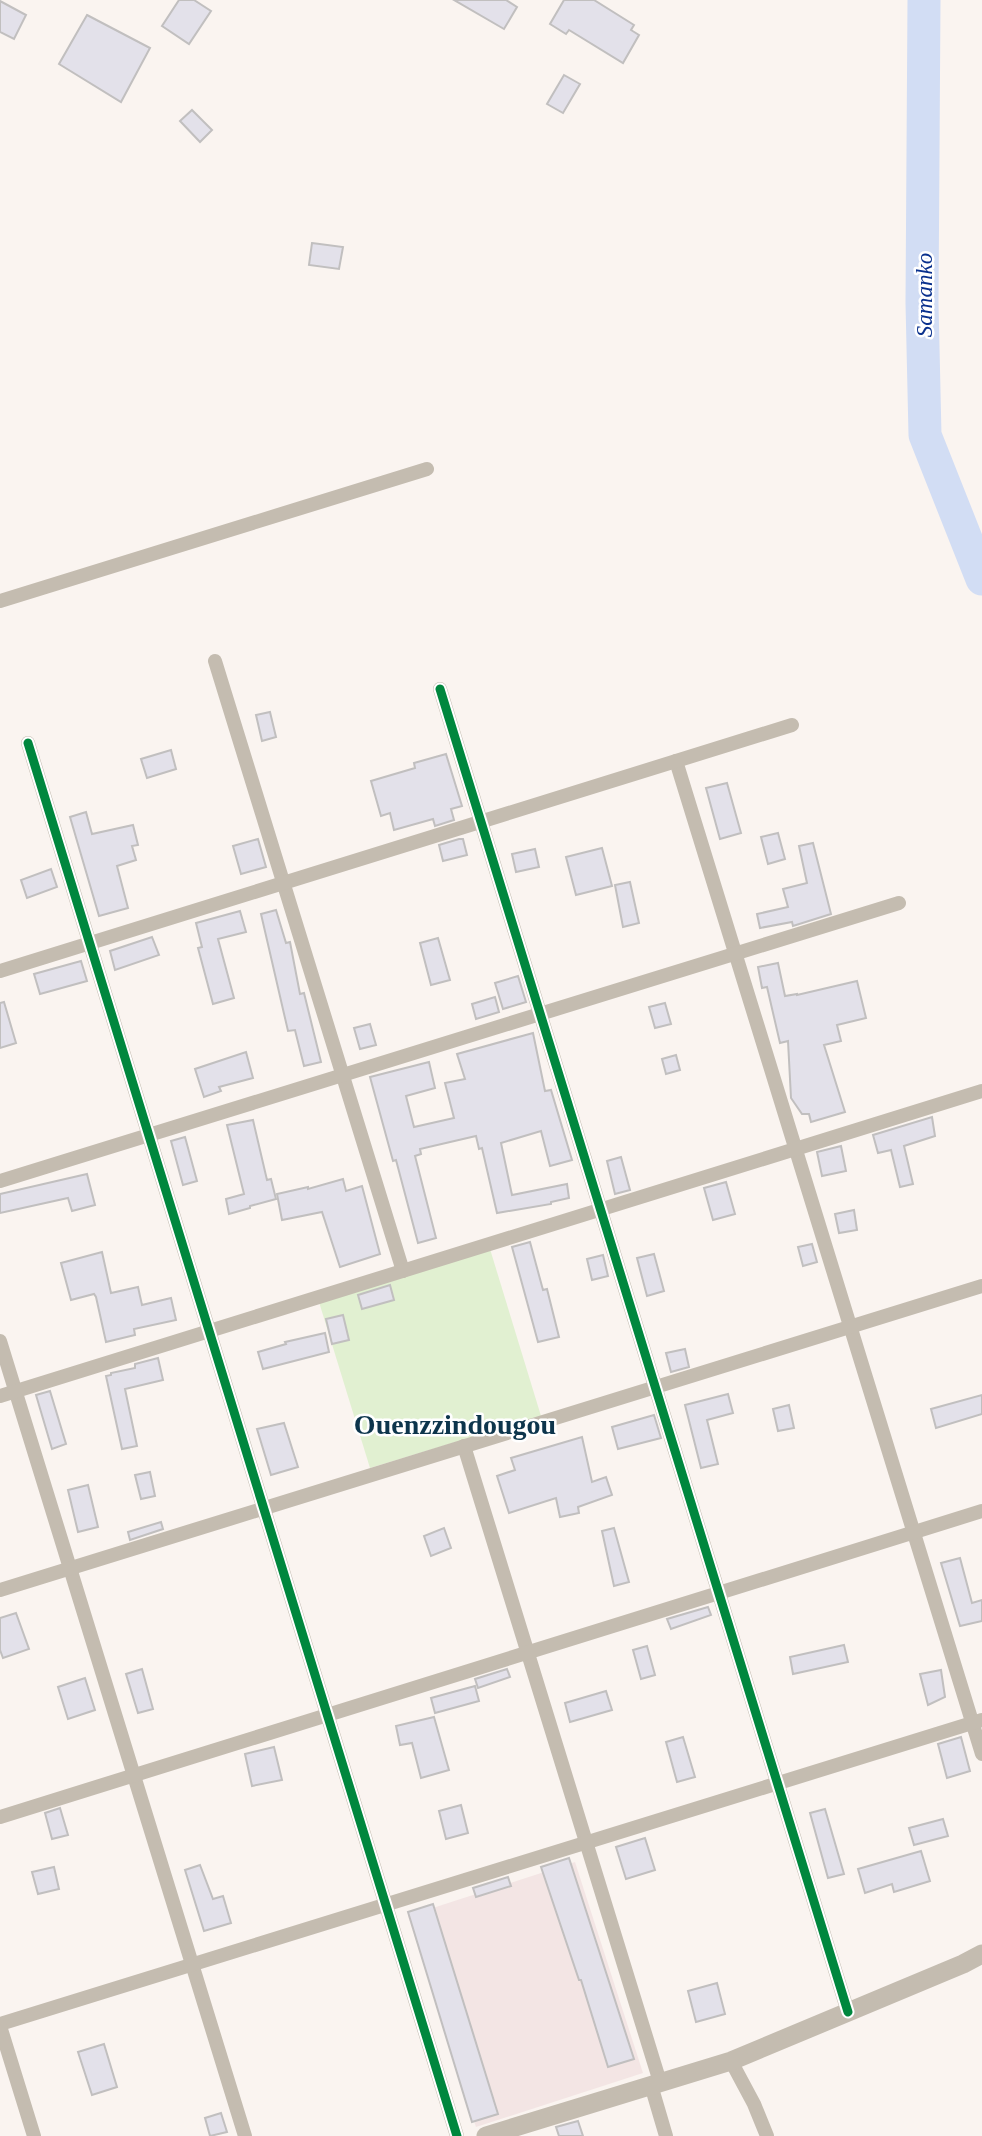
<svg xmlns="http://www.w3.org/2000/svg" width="982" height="2136" font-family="'Times New Roman',serif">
	<rect width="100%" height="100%" fill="#faf4f0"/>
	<!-- education -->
	<polygon fill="#f3e5e4" points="575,1862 643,2073 476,2127 408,1916"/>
	<!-- green -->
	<polygon fill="#e1f0d1" points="490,1249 541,1416 370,1468 319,1302"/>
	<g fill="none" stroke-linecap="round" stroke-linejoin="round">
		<!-- river -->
		<polyline stroke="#d2ddf4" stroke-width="33" points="924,0 922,303 925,435 982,579"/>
	</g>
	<!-- building -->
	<g fill="#e3e1ea" stroke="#c1bfbf" stroke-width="2">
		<polygon points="179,0 194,0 211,11 189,44 162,26"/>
		<polygon points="454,0 506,0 517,7 504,29"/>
		<polygon points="564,0 594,0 634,25 631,30 639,35 623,63 569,30 566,34 550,24"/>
		<polygon points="0,1 26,15 14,39 0,32"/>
		<polygon points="87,15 150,48 121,102 59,64"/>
		<polygon points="564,75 580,84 563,113 547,104"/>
		<polygon points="192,110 212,130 200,142 180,121"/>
		<polygon points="312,243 343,247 339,269 309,265"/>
		<polygon points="270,712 276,737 262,741 256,715"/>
		<polygon points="171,750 176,769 147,778 141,759"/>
		<polygon points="446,754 462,806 451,809 454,820 435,826 433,819 394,830 390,813 381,816 371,781 415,768 414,763"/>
		<polygon points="727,783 741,833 720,839 706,788"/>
		<polygon points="86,812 92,834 133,825 138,845 132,846 136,860 117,866 128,908 99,916 70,817"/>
		<polygon points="778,833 785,859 768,864 761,837"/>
		<polygon points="258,839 266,867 241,874 233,846"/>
		<polygon points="459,839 463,839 467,855 443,861 439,845"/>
		<polygon points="813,843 831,914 793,926 792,922 760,928 757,914 788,907 783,889 807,883 799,846"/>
		<polygon points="602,848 612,886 576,895 566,857"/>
		<polygon points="535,849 539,867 516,872 512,854"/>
		<polygon points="51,869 57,887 27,898 21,880"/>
		<polygon points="630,882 639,923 623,927 615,885"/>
		<polygon points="276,910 286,943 290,942 300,994 304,993 321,1062 304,1066 295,1030 288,1031 261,914"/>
		<polygon points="240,911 246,932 218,939 234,998 213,1004 198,948 202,947 196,923"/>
		<polygon points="152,937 159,955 115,970 110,951"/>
		<polygon points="438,938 450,980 431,985 420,943"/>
		<polygon points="81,961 87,981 40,994 34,974"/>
		<polygon points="778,963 785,996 797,994 797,995 857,981 866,1018 837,1025 841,1041 824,1045 845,1112 811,1122 809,1114 802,1114 791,1098 788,1041 780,1043 767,987 762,988 758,967"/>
		<polygon points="518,976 526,1002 503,1009 495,983"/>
		<polygon points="495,997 499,1012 476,1019 472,1004"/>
		<polygon points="4,1002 16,1043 0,1048 0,1003"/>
		<polygon points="665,1003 671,1024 655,1028 649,1007"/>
		<polygon points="370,1024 376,1045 360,1049 354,1028"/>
		<polygon points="533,1033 545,1091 551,1090 572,1160 550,1166 541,1131 501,1143 512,1195 567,1184 569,1198 551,1202 551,1204 497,1213 482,1148 479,1149 476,1136 420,1149 421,1154 415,1156 436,1238 418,1243 396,1160 393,1161 370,1077 429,1062 435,1088 406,1096 414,1127 454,1118 445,1083 465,1079 457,1054"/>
		<polygon points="246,1052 253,1078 219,1087 221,1091 204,1097 195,1069"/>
		<polygon points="676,1055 680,1070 666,1074 662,1059"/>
		<polygon points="932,1117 935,1136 904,1146 913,1184 900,1187 891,1150 878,1153 873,1135"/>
		<polygon points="253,1120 267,1180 271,1179 276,1199 250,1206 250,1208 229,1214 226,1199 244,1194 227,1125"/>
		<polygon points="185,1137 197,1181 183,1185 171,1141"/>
		<polygon points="841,1146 846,1171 822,1176 817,1152"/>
		<polygon points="621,1157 630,1190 615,1194 607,1161"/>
		<polygon points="87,1174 95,1205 72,1211 68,1198 0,1213 0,1194"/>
		<polygon points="343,1179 346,1191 362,1186 380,1254 340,1267 322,1212 282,1220 277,1194 308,1187 308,1189"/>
		<polygon points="726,1182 735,1214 713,1220 704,1188"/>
		<polygon points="854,1210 857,1230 839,1233 835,1214"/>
		<polygon points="530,1242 543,1290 547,1289 559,1337 538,1342 512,1247"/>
		<polygon points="812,1244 817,1262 803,1266 798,1247"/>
		<polygon points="102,1252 111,1293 138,1287 142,1305 171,1298 176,1320 134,1329 135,1335 106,1342 96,1297 94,1294 71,1300 61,1263"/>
		<polygon points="654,1254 664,1291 647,1296 637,1258"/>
		<polygon points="603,1255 608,1276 592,1280 587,1259"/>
		<polygon points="390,1285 394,1300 362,1309 358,1295"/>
		<polygon points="343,1315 349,1340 332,1344 326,1319"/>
		<polygon points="325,1333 329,1352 263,1369 258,1352 286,1344 285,1342"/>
		<polygon points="685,1349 689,1367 671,1372 666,1353"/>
		<polygon points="158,1358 163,1380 125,1389 137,1446 122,1449 106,1376 111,1375 111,1373 135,1368 135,1364"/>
		<polygon points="50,1391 66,1444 52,1449 36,1395"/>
		<polygon points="728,1394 733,1413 707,1420 718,1464 701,1468 685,1405"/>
		<polygon points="982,1395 982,1414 936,1428 931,1409"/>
		<polygon points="789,1405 794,1428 778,1431 773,1409"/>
		<polygon points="654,1415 661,1438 618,1449 612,1427"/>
		<polygon points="284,1423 298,1467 271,1475 257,1429"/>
		<polygon points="582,1437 592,1482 606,1477 612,1495 578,1507 579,1513 560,1517 556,1498 509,1513 497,1476 515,1470 511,1458"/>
		<polygon points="150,1472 155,1496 141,1499 135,1475"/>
		<polygon points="88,1485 98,1527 78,1532 68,1490"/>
		<polygon points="161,1522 163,1529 130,1540 128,1532"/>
		<polygon points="444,1528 451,1548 431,1556 424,1536"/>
		<polygon points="614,1528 629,1582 614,1586 602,1531"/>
		<polygon points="960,1558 972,1603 982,1600 982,1621 960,1626 941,1563"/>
		<polygon points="708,1607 711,1615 671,1629 667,1619"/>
		<polygon points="16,1613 29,1649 3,1658 0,1650 0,1618"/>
		<polygon points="844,1645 848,1662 793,1674 790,1657"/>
		<polygon points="647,1646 655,1675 641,1679 633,1650"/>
		<polygon points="142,1669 153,1709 138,1713 126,1674"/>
		<polygon points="507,1669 510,1677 478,1688 475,1679"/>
		<polygon points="941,1670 945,1697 928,1705 920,1674"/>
		<polygon points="85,1678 95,1710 68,1719 58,1687"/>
		<polygon points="475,1686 479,1701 435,1713 431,1698"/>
		<polygon points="606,1691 612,1710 570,1722 565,1703"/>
		<polygon points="434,1717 449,1770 421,1778 412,1743 400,1745 396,1726"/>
		<polygon points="683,1737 695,1777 677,1782 666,1742"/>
		<polygon points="961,1737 970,1771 947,1778 938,1744"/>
		<polygon points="274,1747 282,1780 252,1786 245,1754"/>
		<polygon points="461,1805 468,1833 446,1839 439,1811"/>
		<polygon points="60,1808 68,1835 52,1839 45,1813"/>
		<polygon points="825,1809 844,1874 828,1878 810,1813"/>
		<polygon points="943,1819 948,1836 914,1845 909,1828"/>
		<polygon points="645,1838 655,1870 626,1879 616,1847"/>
		<polygon points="921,1851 930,1881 894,1892 892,1884 865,1893 858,1869"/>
		<polygon points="569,1858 634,2059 608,2067 581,1980 579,1980 541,1867"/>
		<polygon points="200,1865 213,1899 223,1896 231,1923 204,1931 185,1870"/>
		<polygon points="54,1867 59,1889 38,1894 32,1872"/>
		<polygon points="508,1877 511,1886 476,1897 473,1888"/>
		<polygon points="433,1904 498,2114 472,2122 408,1912"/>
		<polygon points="717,1983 725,2014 696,2022 688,1991"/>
		<polygon points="104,2044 117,2087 92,2095 78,2052"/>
		<polygon points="221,2113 227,2132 210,2136 205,2118"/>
		<polygon points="578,2121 583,2136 559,2136 556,2127"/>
	</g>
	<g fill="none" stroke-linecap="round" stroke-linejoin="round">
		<!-- minor -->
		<g stroke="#c4bcb0" stroke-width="14">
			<polyline points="0,601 427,469"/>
			<polyline points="215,661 403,1271"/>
			<polyline points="440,689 848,2012"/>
			<polyline points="28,743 457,2136"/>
			<polyline points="676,761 982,1754"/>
			<polyline points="0,971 792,725"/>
			<polyline points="0,1181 899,903"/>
			<polyline points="0,1341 245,2136"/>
			<polyline points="0,1396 982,1091"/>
			<polyline points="464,1446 660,2082"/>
			<polyline points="0,1590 982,1286"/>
			<polyline points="0,1817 982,1511"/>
			<polyline points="0,2024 982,1720"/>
			<polyline points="0,2026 34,2136"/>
			<polyline points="731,2061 754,2104 767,2136"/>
			<polyline points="651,2085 666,2136"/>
		</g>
		<!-- tertiary -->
		<polyline stroke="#c4bcb0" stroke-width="19" points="486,2136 731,2061 963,1964 982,1954"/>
		<defs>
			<g id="cycleway">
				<polyline points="440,689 848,2012"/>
				<polyline points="28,743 457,2136"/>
			</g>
		</defs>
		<!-- cycleway casing -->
		<use href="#cycleway" stroke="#fff" stroke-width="13"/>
		<!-- cycleway -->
		<use href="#cycleway" stroke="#00873e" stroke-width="9"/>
	</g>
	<g text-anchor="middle" stroke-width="5" stroke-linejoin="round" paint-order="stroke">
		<!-- water labels -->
		<g font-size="23" font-style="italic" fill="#09308d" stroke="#fff">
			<text transform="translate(924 295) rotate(-90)" y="8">Samanko</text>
		</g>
		<!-- district labels -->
		<g font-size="28" font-weight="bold" fill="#0d354c" stroke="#fff">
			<text x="455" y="1434">Ouenzzindougou</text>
		</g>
	</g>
</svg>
